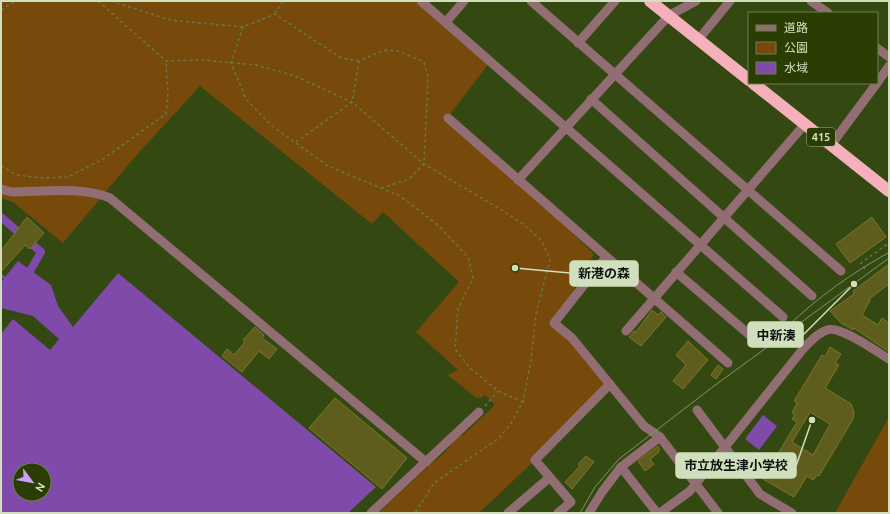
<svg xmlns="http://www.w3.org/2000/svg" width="890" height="514" font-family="Ubuntu,'Noto Sans JP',sans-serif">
	<rect width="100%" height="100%" fill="#344811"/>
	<!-- green -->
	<g fill="#77490a">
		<path d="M1 1H421L490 62 448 117 518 180 594 254 555 323 610 384 535 460 479 513H378L428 467 429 463C442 460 450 445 458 436L463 435 495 405 485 395 481 398 475 397 448 375 458 370 416 332 459 282 383 212 372 224 200 86 134 158 63 243 13 202 1 198Z"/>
		<polygon points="889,417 889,513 835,513"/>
	</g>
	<!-- water -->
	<g fill="#804aab" fill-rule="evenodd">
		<path d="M18 261 51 285 58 306 73 327 118 273 376 487 348 513H1V334L13 319 50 350 59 339 33 316 1 308V282ZM20 470H44V494H20Z"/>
		<polygon points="763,415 777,426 759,450 745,439"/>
	</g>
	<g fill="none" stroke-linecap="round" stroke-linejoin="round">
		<!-- stream -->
		<polyline stroke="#804aab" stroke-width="2.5" points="1,275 7,280"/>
		<!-- canal -->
		<polyline stroke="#804aab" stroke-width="8" points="1,217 41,252 26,278"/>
	</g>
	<!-- building -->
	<g fill="#5f5d1e" stroke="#7a7823" fill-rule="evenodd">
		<polygon points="27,217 44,233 30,249 25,245 1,272 1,251"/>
		<polygon points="872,217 886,237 850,263 836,244"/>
		<polygon points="889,264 889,284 869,299 870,301 867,305 867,306 862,315 878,325 882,318 889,323 889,352 854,328 853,330 841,323 830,311 854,294 853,291"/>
		<polygon points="652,310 658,315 661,312 666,317 641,346 629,337 634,331 636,332"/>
		<polygon points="255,327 264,335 262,338 277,349 269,359 259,351 242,372 222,356 227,349 234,355 245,342 243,340"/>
		<polygon points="688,341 708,360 683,389 673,381 686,365 676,355"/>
		<path d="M830 347 841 354 835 363 839 365 825 388 851 404 854 412 853 419 819 476 817 475 813 480 807 476 794 497 763 479 797 422 792 419 795 415 792 413 797 403 794 401 822 355 825 357ZM810 412 830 424 813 455 792 442Z"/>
		<polygon points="718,365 723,369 716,379 711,375"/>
		<polygon points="335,398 407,458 382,489 309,428"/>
		<polygon points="658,446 660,449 658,451 659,452 650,459 654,464 645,471 638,461"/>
		<polygon points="586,456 594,462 572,489 565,482 580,466 578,464"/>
	</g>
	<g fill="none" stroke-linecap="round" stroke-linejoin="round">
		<!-- path -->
		<g stroke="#667948" stroke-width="1.5" stroke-dasharray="3 3" stroke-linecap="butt">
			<polyline points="98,1 166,61 204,60 256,65 295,76 352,102 424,164 500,209 523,224 542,241 550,260 536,314 531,360 523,402 510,425 498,439 434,483 415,513"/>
			<polyline points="111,1 170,20 243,27"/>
			<polyline points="1,10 15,1"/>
			<polyline points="275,14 283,1"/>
			<polyline points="359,61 341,58 275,14 243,27 231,63 246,99 271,125 328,166 400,196 438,225 468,257 473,278 458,309 455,349 470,368 498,391 523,402"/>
			<polyline points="296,142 352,102 359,61 385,50 398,51 424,62 428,77 424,164 409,179 382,188"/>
			<polyline points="1,166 17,175 41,178 68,177 103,159 166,114 168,97 166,62"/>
			<polyline points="865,269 861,263 889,243"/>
			<polyline points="485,406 498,391"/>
		</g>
		<!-- minor -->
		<g stroke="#926e74" stroke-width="9">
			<polyline points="421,1 783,317"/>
			<polyline points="531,1 841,271"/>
			<polyline points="811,1 828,13"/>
			<polyline points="446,22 464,1"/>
			<polyline points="698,40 730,1"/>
			<polyline points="578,43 615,1"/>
			<polyline points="877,48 889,57"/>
			<polyline points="877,83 889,66"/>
			<polyline points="591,99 812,296"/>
			<polyline points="448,118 728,363"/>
			<polyline points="831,145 877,83"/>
			<polyline points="518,180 663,22 668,16 696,1"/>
			<path d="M1 189 11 192C43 192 80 186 110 198L426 462"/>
			<polyline points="606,257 554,323 572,338 644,426 660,437 718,513"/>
			<polyline points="676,272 759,343"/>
			<polyline points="626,331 805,124"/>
			<polyline points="697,410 760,494 792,513"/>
			<polyline points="621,467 657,513"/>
			<polyline points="371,513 479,412"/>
			<polyline points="508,513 549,478"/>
			<polyline points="558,513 571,502 535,460 610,384"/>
			<polyline points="589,513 602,492 621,467 660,437"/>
			<path d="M660 513 690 491 803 349C810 342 817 333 827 330 840 325 877 352 889 359"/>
		</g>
		<!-- highway -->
		<g stroke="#f6b0bc" stroke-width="12">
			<polyline points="650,1 749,80"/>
			<polyline points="753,83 889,191"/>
		</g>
		<!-- tram -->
		<g stroke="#819365" stroke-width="1">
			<path d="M788 326C818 297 852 273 888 253"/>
			<polyline points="580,513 595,487 619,459 714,386 889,258"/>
		</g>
	</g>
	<g text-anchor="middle" stroke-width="3" stroke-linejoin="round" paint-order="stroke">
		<!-- shield labels -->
		<rect fill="#2a3e03" stroke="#9eaf84" stroke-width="1" x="807" y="128" width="28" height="18" rx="3"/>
		<g font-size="11" font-weight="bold" fill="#d0e0bc">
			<text x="821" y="141">415</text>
		</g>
	</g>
	<!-- callouts -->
	<path fill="none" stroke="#d0e0bc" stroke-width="1.5" d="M515 268L570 273M854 284L803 335M812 420L796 466"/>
	<g fill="#d0e0bc" stroke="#2a3e03" stroke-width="1.5">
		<circle cx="515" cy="268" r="4"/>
		<circle cx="854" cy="284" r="4"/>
		<circle cx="812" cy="420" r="4"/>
	</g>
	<g fill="#d0e0bc" stroke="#d0e0bc" stroke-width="1.5">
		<rect x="570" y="261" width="68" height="25" rx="4"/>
		<rect x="748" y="322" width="55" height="25" rx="4"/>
		<rect x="676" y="453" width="120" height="25" rx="4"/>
	</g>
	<g font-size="13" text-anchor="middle" font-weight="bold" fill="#111">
		<text x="604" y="278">新港の森</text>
		<text x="776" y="340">中新湊</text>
		<text x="736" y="470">市立放生津小学校</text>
	</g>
	<!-- border -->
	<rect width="890" height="514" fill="none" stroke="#d0e0bc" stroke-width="4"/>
	<!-- legend -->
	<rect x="748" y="12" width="130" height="72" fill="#2a3e03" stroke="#6c7f4d"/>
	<rect x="756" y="25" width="20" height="6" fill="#926e74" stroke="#6c7f4d"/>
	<text x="784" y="32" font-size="12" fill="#d0e0bc">道路</text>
	<rect x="756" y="42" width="20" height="12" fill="#77490a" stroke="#6c7f4d"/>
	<text x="784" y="52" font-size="12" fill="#d0e0bc">公園</text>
	<rect x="756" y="62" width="20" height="12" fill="#804aab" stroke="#6c7f4d"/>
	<text x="784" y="72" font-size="12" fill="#d0e0bc">水域</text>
	<!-- north arrow -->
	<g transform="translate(32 482) rotate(122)"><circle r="19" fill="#2a3e03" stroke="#6c7f4d"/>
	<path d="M0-3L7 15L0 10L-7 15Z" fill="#d09dfe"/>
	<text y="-6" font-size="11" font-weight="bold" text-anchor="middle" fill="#d0e0bc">N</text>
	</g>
</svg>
